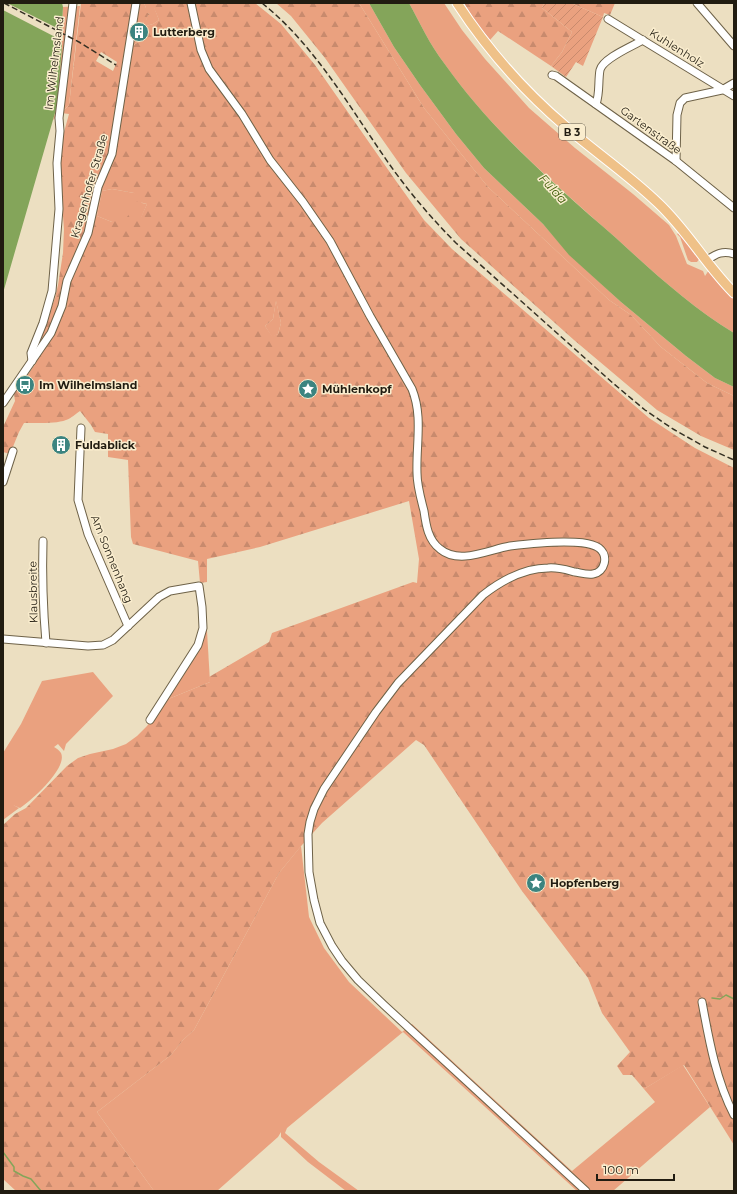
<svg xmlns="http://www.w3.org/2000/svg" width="737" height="1194" font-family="Montserrat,sans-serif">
	<defs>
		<pattern id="forest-firs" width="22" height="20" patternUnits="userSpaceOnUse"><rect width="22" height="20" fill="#eaa17f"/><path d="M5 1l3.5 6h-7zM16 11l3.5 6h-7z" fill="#c88a6d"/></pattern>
		<pattern id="garden-furrows" width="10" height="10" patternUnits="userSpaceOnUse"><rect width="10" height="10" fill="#eaa17f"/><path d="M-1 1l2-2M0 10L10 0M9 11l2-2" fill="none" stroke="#c88a6d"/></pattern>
	</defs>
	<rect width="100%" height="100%" fill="#ecdfc1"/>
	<!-- green -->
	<g fill="#eaa17f">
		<polygon points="139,3 144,3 146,8 154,7 159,20 153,24 146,26 142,40 132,46 134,36 141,38 144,21 146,20 148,15 150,15 148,13 137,13"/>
		<polygon points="359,3 369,3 394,47 420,85 456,134 484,168 543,224 570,255 621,302 686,356 715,378 734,387 734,396 707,383 661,347 631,315 609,300 488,187 424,108"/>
		<path d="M409 3H444L462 30 485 59 529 108 575 148 633 194 669 225 676 236 687 264 703 271 705 276 709 270 734 298V333C691 307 653 272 616 238 556 185 490 129 444 63 430 45 420 23 409 3Z"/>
		<polygon points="80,6 69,105 53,120 57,106 62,46 61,41 63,7"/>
		<polygon points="112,189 134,193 142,203 147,204 141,218 112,222 97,216 102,191"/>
		<polygon points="680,232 700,258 697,262 691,262 688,260 680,237 677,234"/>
		<polygon points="276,300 281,323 278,334 272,337 265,326 273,319"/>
		<polygon points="205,630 207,631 210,682 166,700"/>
		<path d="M93 672 113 696 66 744 64 751 58 744 54 747C56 748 59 750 61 753 68 768 31 801 20 808L13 805 19 808 3 820V753L21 724 42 681Z"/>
		<polygon points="301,846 309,917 324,948 349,982 402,1032 412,1024 572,1171 655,1102 644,1089 683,1065 710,1107 613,1191 577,1191 403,1032 287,1128 285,1133 319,1162 359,1191 346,1191 308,1162 281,1137 281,1132 278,1137 217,1191 154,1191 97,1112 171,1055 183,1040 194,1030 279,873"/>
	</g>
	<!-- forest -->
	<g fill="url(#forest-firs)" fill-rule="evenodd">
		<path d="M81 3H139L137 13H148L150 15H148L146 21H144L141 38H135L134 37 132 46 142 40 146 26 153 24 159 20 154 8H146L144 3H255L281 24 315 65 396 181 424 220 452 249 649 418 695 448 734 468V1145L684 1065 644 1089 632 1075H623L617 1066 630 1052 602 1013 588 978 522 891 424 745 416 740 322 823 302 845 279 873 194 1030 183 1040 171 1055 97 1112 154 1191H16L3 1179V825L15 814 26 808 67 766 78 758 90 754 113 749 126 744 137 736 147 726 166 700 210 682 209 677 269 642 272 633 413 582 417 583 419 559 409 501 260 547 207 559V582L200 583 198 561 133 544 131 537 128 460 108 457V434L95 432 91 425 80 411C75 414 72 418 66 420 56 424 36 423 24 423L19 432 10 454 3 452V427L15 401 14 394 36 363 38 343 55 298 58 285 63 253 64 229 59 163 61 132H64L69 114 61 113 69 105ZM101 52 117 62 113 71 96 61ZM112 189 134 193 135 201 147 204 141 217 131 211 125 220 118 216 112 222 97 216 102 191ZM276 301 281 323 278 334 272 336 265 326 273 319Z"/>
		<polygon points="276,3 359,3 424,108 488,187 609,300 631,315 661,347 707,383 734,396 734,450 701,436 657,410 574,340 461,239 406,173 325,58 291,16"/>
		<polygon points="464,3 544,3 542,8 572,32 562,52 551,66 498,31 490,40 477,24"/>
		<polygon points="571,3 615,3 610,15 604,13 603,17"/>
	</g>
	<!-- garden -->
	<polygon fill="url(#garden-furrows)" points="544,3 571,3 603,17 583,66 576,62 566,77 551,66 562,52 572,32 542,8"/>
	<!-- water -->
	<g fill="#84a55a">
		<polygon points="3,3 62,3 63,7 61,41 62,46 57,106 3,293"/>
		<path d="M369 3H409C420 23 430 45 444 63 491 130 555 185 616 238 653 272 691 307 734 333V387L715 378 686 356 621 302 569 255 543 224 484 168 456 134 420 85 394 47Z"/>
	</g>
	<!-- pier -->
	<polygon fill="#ecdfc1" points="3,3 7,3 63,31 63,41 3,10"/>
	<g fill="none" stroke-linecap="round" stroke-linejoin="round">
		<!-- stream -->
		<g stroke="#84a55a" stroke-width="1.5">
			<polyline points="712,998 720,999 726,995 734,999"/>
			<polyline points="3,1152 14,1167 14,1171 23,1176 31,1179 41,1191"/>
		</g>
		<defs>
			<g id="minor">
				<path d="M191 3 201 50 209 69 242 114 270 160 303 202 330 241 370 316 412 389C423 416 416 444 417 473 417 486 421 499 424 511 426 525 428 540 440 549 459 565 488 550 510 546 527 544 547 542 564 542 575 542 590 542 599 548 609 556 605 572 593 574 587 575 581 573 575 572 567 570 557 567 548 568 525 568 501 581 483 595L398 683 376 712 324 789 314 809 310 822 308 834 309 872 314 900 320 923 332 946 342 961 358 980 384 1005 586 1191"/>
				<polyline points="697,3 734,46"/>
				<polyline points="608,19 734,96"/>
				<polyline points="552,75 556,76 676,161 734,208"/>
				<path d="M596 104C600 93 598 81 600 70 603 58 633 46 643 40"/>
				<polyline points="676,161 677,115 680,103 685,98 722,90 734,83"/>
				<path d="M707 260C716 254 723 250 734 254"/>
				<polyline points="32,361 31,353 43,323 52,291 59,209 57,163 60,131 59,118 73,3"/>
				<polyline points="3,403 51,333 62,306 67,281 88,233 98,187 112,154 136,3"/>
				<polyline points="81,428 78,500 88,534 128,626"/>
				<polyline points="3,482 13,451"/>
				<path d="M43 541C42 575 43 608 46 643"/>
				<polyline points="3,639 88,646 103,645 113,640 159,597 170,591 199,586 202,607 203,628 198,645 150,720"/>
				<path d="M702 1002C709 1040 716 1080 734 1115"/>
			</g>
			<path id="major" d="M457 3C487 49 523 90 565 126 595 152 629 175 658 203 687 230 706 265 734 293"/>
		</defs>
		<!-- minor casing -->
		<use href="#minor" stroke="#6e6248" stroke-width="9"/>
		<!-- major casing -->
		<use href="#major" stroke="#fff" stroke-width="11"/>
		<!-- minor -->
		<use href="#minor" stroke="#fff" stroke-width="7"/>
		<!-- major -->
		<use href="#major" stroke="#efc188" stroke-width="9"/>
		<!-- rail -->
		<g stroke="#353023" stroke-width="1.5" stroke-dasharray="6 3" stroke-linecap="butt">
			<polyline points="4,3 79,42 116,65"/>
			<path d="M262 3C313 44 346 101 383 155 404 186 429 216 456 243L614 384 645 410 673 429 705 447 734 460"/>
		</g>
	</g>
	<!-- icons -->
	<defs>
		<symbol id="building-disc" viewBox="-11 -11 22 22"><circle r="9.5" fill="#3c8480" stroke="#faedce"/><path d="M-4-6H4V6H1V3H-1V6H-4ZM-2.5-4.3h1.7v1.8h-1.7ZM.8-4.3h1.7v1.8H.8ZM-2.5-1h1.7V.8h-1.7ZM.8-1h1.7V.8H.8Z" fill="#fff"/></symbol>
		<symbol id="bus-disc" viewBox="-11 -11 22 22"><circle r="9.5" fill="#3c8480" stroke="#faedce"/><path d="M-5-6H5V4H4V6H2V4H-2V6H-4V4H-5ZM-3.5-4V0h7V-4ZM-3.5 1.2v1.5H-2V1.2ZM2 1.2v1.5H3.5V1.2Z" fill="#fff"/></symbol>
		<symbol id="sight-disc" viewBox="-11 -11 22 22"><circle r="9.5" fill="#3c8480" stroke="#faedce"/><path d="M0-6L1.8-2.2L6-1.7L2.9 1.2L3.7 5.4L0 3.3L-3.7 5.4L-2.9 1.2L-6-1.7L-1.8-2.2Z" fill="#fff"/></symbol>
	</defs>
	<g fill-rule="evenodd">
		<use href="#building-disc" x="128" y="21" width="22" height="22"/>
		<use href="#bus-disc" x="14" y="374" width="22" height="22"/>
		<use href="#sight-disc" x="297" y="378" width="22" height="22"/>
		<use href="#building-disc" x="50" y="434" width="22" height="22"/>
		<use href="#sight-disc" x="525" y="872" width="22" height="22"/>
	</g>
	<g text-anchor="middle" stroke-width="3" stroke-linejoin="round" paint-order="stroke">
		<!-- shield labels -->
		<rect fill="#faedce" stroke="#625b4a" stroke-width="1" x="559" y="124" width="26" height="16" rx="3"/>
		<g font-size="10" font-weight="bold" fill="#211c11">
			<text x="572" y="136">B 3</text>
		</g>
		<!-- poi labels -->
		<g font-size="11" font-weight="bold" fill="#211c11" stroke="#faedce" text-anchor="start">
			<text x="153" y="36">Lutterberg</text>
			<text x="39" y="389">Im Wilhelmsland</text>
			<text x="322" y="393">Mühlenkopf</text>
			<text x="75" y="449">Fuldablick</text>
			<text x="550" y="887">Hopfenberg</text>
		</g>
		<!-- street labels -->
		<g font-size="11" fill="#211c11" stroke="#faedce">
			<text transform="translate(677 48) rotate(32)" y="4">Kuhlenholz</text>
			<text transform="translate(54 63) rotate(-83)" y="4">Im Wilhelmsland</text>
			<text transform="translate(651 130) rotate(36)" y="4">Gartenstraße</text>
			<text transform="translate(89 186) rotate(-74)" y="4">Kragenhofer Straße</text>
			<text transform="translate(112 559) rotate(68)" y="4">Am Sonnenhang</text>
			<text transform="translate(33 592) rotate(-91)" y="4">Klausbreite</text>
		</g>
		<!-- water labels -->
		<g font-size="12" font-style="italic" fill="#3e5c07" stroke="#faedce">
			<text transform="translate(553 189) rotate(48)" y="4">Fulda</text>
		</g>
	</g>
	<!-- border -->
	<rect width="737" height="1194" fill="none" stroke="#211c11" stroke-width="8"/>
	<!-- scale -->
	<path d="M597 1174v6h77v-6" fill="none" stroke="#211c11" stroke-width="2"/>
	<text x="603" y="1174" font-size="12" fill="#211c11" stroke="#faedce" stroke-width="3" paint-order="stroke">100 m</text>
</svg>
